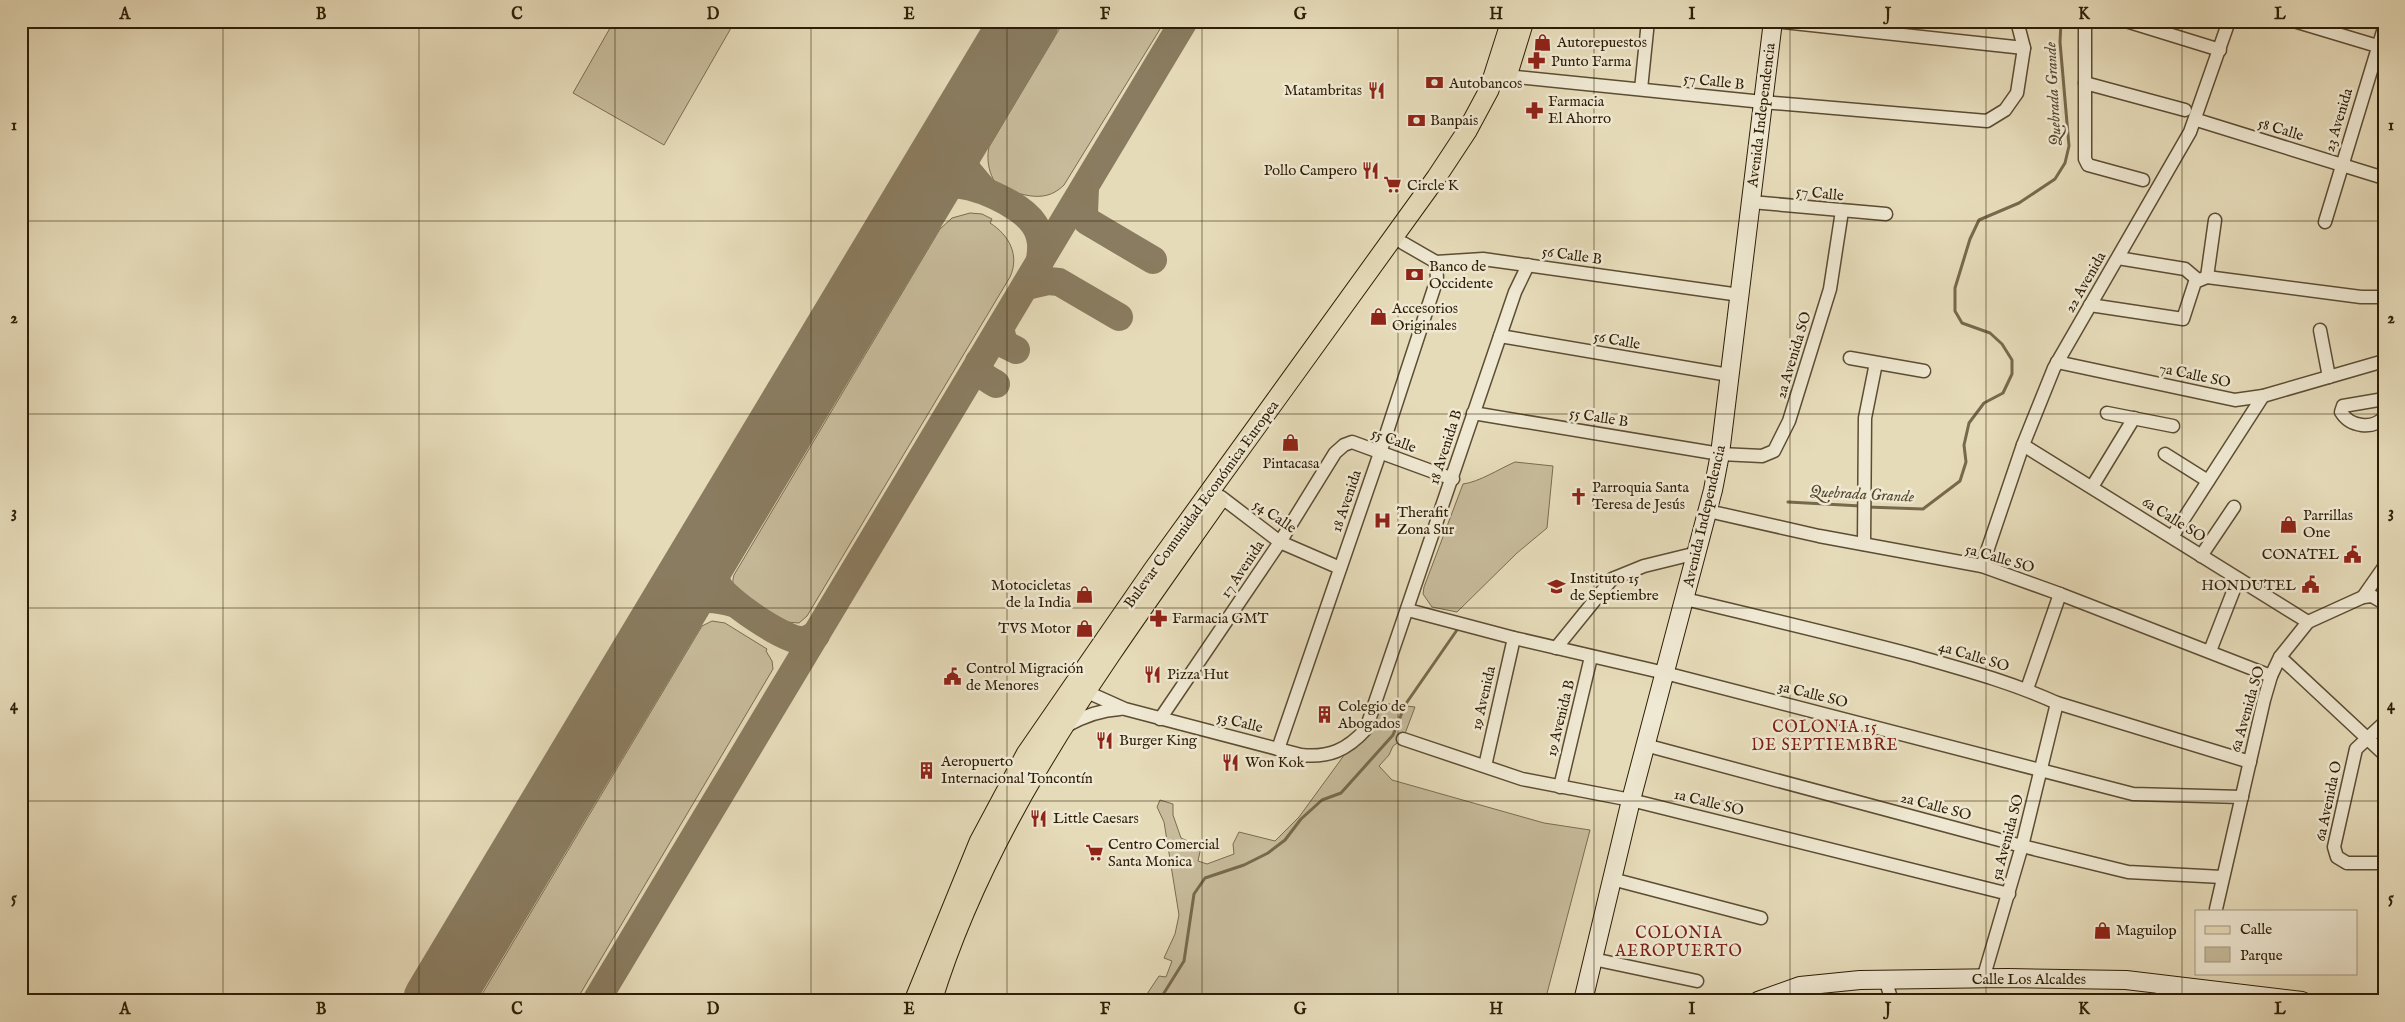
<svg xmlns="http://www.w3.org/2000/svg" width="2405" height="1022" font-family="'IM FELL English',serif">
	<rect width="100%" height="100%" fill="#e6dbb9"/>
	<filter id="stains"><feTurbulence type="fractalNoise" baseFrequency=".004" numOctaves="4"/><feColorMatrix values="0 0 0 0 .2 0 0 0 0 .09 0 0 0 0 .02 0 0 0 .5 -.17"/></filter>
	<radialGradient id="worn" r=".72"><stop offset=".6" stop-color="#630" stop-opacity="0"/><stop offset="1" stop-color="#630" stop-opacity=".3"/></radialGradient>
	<!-- green -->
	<g fill="#c7bb9b" stroke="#7a6c50">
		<polygon points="614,21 735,21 664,145 573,93"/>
		<path d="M1064 21H1165L1064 185C1051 198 1037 198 1021 194 1018 193 1016 194 1013 194 992 191 985 164 989 147Z"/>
		<path d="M970 213 982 214 992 219 990 223C1009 235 1020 255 1010 277L807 616 799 623 786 622 778 618 776 621C760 610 726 598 734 575L940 229 952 218Z"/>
		<path d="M1515 462 1553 466 1547 528 1517 553 1457 612 1432 607 1423 594 1424 587 1463 484C1479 482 1499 469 1515 462Z"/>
		<polygon points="712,621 725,623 767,649 766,651 772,661 773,669 576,1001 478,1001 702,626"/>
		<polygon points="1381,703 1415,707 1403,739 1393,746 1389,755 1379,766 1392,780 1544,823 1590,830 1545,1001 1137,1001 1145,997 1159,976 1166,977 1172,961 1164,958 1175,934 1179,915 1164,822 1157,807 1160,800 1173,804 1173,815 1181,838 1201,847 1198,861 1207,864 1234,854 1233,844 1239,832 1275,841 1299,817 1345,754 1367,734"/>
	</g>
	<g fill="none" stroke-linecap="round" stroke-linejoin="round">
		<!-- stream -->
		<g stroke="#77694d" stroke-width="3">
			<polyline points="1788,502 1861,506"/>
			<polyline points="1867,507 1923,509 1960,481 1966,462 1964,445 1969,423 1984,403 2003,393 2012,374 2012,360 2002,344 1990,333 1962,323 1955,311 1955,288 1970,239 1979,220 2019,203 2055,179 2065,163 2069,146 2060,42 2061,21"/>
			<polyline points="1159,1001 1184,961 1194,894 1205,878 1244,865 1268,853 1285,840 1301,819 1322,800 1341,793 1393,735 1405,705 1457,630"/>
		</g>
		<!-- taxiway -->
		<g stroke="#8a7c60" stroke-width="28">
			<polyline points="958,131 967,170 983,189"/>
			<polyline points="1085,188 1084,213 1087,221 1153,260"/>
			<path d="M915 203C926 195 936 188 949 185 971 181 1022 205 1034 224 1043 237 1042 250 1039 265"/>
			<polyline points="1026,286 1048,281 1059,282 1119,317"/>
			<polyline points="1000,328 1004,344 1016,350"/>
			<path d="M979 362C978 375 986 378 996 384"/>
			<path d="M716 535C714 552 710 569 718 585 725 600 784 640 801 640 806 641 811 637 816 635"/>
			<path d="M659 630C684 603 695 592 733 603"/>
			<polyline points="444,1001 447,983"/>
			<polyline points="596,1001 1184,21"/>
		</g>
		<!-- runway -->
		<polyline stroke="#8a7c60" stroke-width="68" points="437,1001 1025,21"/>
		<defs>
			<g id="street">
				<polyline points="1774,21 2024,48"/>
				<polyline points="2085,21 2085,159 2088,165 2143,180"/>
				<polyline points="2126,21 2220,50"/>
				<polyline points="2294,21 2384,48"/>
				<polyline points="1507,76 1763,102 1987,121 2005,110 2017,93 2024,48 2017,21"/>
				<polyline points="2085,83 2185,110"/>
				<polyline points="1641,89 1648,21"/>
				<polyline points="2197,120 2384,178"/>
				<polyline points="1751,202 1886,214"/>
				<polyline points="2325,222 2384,28"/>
				<polyline points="1403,243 1436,262 1483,259 1740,295"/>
				<polyline points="2118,258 2185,269 2198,280"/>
				<polyline points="2207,277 2215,220"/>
				<polyline points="2090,305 2183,319 2195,282 2207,277 2361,297 2384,297"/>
				<polyline points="2320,330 2329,377"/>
				<polyline points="1500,336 1729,375"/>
				<polyline points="1850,358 1924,371"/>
				<polyline points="2057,362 2235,400 2263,396 2384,361"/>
				<path d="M2384 399 2343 406 2341 412C2350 427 2373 430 2384 417"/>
				<polyline points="1473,413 1720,454 1762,456 1774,451 1789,421 1830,289 1842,211"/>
				<polyline points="2107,413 2173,426"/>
				<polyline points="2023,445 2308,622"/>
				<polyline points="2165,454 2208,481"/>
				<polyline points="2092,487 2134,418"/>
				<polyline points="1221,497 1280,542 1340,568"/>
				<polyline points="1708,511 1819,536 1982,566 2060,594 2271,676"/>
				<polyline points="2172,537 2263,396"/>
				<polyline points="1864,544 1865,418 1876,363"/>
				<polyline points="2201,556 2234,507"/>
				<polyline points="1982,566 2023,445 2054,368 2190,132 2229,21"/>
				<polyline points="2363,597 2372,596 2384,603"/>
				<path d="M1685 599C1761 617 1837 635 1913 655 1962 669 2011 682 2057 703L2250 762"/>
				<polyline points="1408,610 1514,638 1665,673 2133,794 2242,797"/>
				<polyline points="1556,648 1612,579 1644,566 1697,553"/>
				<polyline points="2210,651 2238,579"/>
				<polyline points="2280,657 2384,754"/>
				<polyline points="2027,689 2060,594"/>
				<path d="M1087 692 1125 709 1301 755C1329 758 1347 750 1366 729L1515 292 1528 265"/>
				<polyline points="1160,719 1280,542 1335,453 1344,445 1352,442 1453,479"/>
				<polyline points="2384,723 2356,749 2334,847 2337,857 2347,863 2384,863"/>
				<path d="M1066 726C1084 716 1100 710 1120 709"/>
				<polyline points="1403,739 1522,779 1631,800 2009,894"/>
				<polyline points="1645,745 2022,846 2128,872 2222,877"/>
				<polyline points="1278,749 1380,453 1437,279 1436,262"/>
				<polyline points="1485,766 1514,638"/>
				<polyline points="1560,787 1591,657"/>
				<polyline points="1612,879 1761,918"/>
				<polyline points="2216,909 2264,700 2271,676 2280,657 2308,622 2363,597 2384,567"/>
				<polyline points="1593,959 1697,981"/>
				<polyline points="1885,979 1892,1001"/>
				<polyline points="1983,979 2022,846 2057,703"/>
				<polyline points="2160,1001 2164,985"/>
			</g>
			<g id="secondary">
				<polyline points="1583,1001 1631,800 1713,490 1720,454 1773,21"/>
				<polyline points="1758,1001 1800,986 1860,980 2007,978 2126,980 2302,1001"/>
			</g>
			<g id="primary">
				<polyline points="1508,73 1524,21"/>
				<polyline points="914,1001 979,842 1026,754 1153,570 1436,178 1467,131 1489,90 1511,21"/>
				<path d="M932 1001C989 815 1108 658 1218 501"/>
			</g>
		</defs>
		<!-- street casing -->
		<use href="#street" stroke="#5c4d33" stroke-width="15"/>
		<!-- secondary casing -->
		<use href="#secondary" stroke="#2e1e06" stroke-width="20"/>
		<!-- primary casing -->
		<use href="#primary" stroke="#2e1e06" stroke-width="21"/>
		<!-- street -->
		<use href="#street" stroke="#efe8d2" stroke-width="12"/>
		<!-- secondary -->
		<use href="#secondary" stroke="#efe8d2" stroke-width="18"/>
		<!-- primary -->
		<use href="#primary" stroke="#e6dbb9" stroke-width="19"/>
	</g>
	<!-- grid -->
	<path fill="none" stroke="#2e1e06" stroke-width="1" stroke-opacity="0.55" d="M223 21V1001M419 21V1001M615 21V1001M811 21V1001M1007 21V1001M1202 21V1001M1398 21V1001M1594 21V1001M1790 21V1001M1986 21V1001M2182 21V1001M21 221H2384M21 414H2384M21 608H2384M21 801H2384"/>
	<!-- icons -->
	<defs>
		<symbol id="shop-bare" viewBox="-9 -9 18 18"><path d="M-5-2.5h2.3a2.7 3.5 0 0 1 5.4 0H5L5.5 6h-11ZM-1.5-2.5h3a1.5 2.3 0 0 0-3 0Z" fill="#8f2418" stroke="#efe8d2" stroke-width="2.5" paint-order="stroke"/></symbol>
		<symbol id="pharmacy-bare" viewBox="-9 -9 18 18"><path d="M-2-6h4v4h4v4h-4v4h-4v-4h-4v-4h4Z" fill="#8f2418" stroke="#efe8d2" stroke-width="2.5" paint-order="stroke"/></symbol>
		<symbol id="bank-bare" viewBox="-9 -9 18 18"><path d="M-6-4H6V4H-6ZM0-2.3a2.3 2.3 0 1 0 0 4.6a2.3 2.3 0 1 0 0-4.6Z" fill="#8f2418" stroke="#efe8d2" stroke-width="2.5" paint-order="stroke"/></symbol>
		<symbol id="restaurant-bare" viewBox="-9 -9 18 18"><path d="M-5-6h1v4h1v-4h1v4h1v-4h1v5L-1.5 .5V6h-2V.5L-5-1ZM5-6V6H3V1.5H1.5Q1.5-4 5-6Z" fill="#8f2418" stroke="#efe8d2" stroke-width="2.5" paint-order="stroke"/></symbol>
		<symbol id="supermarket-bare" viewBox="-9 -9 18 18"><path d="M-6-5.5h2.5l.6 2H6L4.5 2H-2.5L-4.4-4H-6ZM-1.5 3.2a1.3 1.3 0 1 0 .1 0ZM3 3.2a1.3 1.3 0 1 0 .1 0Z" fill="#8f2418" stroke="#efe8d2" stroke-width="2.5" paint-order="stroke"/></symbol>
		<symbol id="church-bare" viewBox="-9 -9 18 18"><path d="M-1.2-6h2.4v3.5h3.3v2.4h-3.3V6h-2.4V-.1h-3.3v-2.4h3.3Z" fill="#8f2418" stroke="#efe8d2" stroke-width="2.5" paint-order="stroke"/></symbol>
		<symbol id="hospital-bare" viewBox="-9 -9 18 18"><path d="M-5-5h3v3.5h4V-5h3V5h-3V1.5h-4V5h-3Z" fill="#8f2418" stroke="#efe8d2" stroke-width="2.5" paint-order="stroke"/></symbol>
		<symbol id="civic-bare" viewBox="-9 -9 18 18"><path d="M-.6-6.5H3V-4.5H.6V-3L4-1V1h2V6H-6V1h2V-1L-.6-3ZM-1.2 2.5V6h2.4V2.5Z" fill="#8f2418" stroke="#efe8d2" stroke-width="2.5" paint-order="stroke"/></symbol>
		<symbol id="school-bare" viewBox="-9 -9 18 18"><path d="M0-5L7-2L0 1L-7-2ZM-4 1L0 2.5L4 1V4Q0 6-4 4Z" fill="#8f2418" stroke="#efe8d2" stroke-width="2.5" paint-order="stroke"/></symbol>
		<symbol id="building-bare" viewBox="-9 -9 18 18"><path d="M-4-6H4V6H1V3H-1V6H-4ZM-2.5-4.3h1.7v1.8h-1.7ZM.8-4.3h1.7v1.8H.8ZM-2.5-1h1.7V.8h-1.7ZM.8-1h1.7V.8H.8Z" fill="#8f2418" stroke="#efe8d2" stroke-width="2.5" paint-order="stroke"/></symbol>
	</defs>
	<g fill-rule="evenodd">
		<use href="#shop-bare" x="1530" y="30" width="25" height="25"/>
		<use href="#pharmacy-bare" x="1524" y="48" width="25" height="25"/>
		<use href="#bank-bare" x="1422" y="70" width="25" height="25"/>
		<use href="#restaurant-bare" x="1364" y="78" width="25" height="25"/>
		<use href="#pharmacy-bare" x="1522" y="98" width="25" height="25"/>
		<use href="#bank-bare" x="1404" y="108" width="25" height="25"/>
		<use href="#restaurant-bare" x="1358" y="158" width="25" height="25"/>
		<use href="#supermarket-bare" x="1380" y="172" width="25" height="25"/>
		<use href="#bank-bare" x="1402" y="262" width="25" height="25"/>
		<use href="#shop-bare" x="1366" y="304" width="25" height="25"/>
		<use href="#shop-bare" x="1278" y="430" width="25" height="25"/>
		<use href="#church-bare" x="1566" y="484" width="25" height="25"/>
		<use href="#hospital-bare" x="1370" y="508" width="25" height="25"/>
		<use href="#shop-bare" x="2276" y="512" width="25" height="25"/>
		<use href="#civic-bare" x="2340" y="542" width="25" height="25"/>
		<use href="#civic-bare" x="2298" y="572" width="25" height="25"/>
		<use href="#school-bare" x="1544" y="574" width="25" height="25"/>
		<use href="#shop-bare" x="1072" y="582" width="25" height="25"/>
		<use href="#pharmacy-bare" x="1146" y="606" width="25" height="25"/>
		<use href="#shop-bare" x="1072" y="616" width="25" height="25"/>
		<use href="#restaurant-bare" x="1140" y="662" width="25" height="25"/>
		<use href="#civic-bare" x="940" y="664" width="25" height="25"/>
		<use href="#building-bare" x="1312" y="702" width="25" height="25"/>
		<use href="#restaurant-bare" x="1092" y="728" width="25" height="25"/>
		<use href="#restaurant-bare" x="1218" y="750" width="25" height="25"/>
		<use href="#building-bare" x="914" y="758" width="25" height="25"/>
		<use href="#restaurant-bare" x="1026" y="806" width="25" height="25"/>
		<use href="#supermarket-bare" x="1082" y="840" width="25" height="25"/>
		<use href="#shop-bare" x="2090" y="918" width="25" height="25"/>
	</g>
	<g text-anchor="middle" stroke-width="5" stroke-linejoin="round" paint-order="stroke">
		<!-- poi labels -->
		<g font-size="15" fill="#2e1e06" stroke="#efe8d2" text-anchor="start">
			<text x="1557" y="47">Autorepuestos</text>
			<text x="1551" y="66">Punto Farma</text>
			<text x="1449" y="88">Autobancos</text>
			<text x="1362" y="95" text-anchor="end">Matambritas</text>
			<text x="1548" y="106">Farmacia<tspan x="1548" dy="17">El Ahorro</tspan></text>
			<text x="1430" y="125">Banpais</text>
			<text x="1357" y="175" text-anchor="end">Pollo Campero</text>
			<text x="1407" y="190">Circle K</text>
			<text x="1429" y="271">Banco de<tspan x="1429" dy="17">Occidente</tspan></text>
			<text x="1392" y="313">Accesorios<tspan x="1392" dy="17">Originales</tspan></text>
			<text x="1291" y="468" text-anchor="middle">Pintacasa</text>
			<text x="1592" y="492">Parroquia Santa<tspan x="1592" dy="17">Teresa de Jesús</tspan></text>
			<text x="1397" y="517">Therafit<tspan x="1397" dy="17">Zona Sur</tspan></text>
			<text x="2303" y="520">Parrillas<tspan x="2303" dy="17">One</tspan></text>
			<text x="2339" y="559" text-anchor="end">CONATEL</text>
			<text x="1570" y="583">Instituto 15<tspan x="1570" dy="17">de Septiembre</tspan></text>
			<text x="1071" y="590" text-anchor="end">Motocicletas<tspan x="1071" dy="17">de la India</tspan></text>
			<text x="2296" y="590" text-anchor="end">HONDUTEL</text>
			<text x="1172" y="623">Farmacia GMT</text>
			<text x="1071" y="633" text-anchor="end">TVS Motor</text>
			<text x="966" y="673">Control Migración<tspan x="966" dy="17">de Menores</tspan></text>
			<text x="1167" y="679">Pizza Hut</text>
			<text x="1338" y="711">Colegio de<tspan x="1338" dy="17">Abogados</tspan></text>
			<text x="1119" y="745">Burger King</text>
			<text x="941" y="766">Aeropuerto<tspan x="941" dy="17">Internacional Toncontín</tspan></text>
			<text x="1245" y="767">Won Kok</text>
			<text x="1053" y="823">Little Caesars</text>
			<text x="1108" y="849">Centro Comercial<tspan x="1108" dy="17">Santa Monica</tspan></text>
			<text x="2116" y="935">Maguilop</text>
		</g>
		<!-- street labels -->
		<g font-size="15" fill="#2e1e06" stroke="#efe8d2">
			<text transform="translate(1714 81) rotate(6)" y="5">57 Calle B</text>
			<text transform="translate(1761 115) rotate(-83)" y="5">Avenida Independencia</text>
			<text transform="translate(2338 120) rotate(-73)" y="5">23 Avenida</text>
			<text transform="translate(2281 129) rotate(17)" y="5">58 Calle</text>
			<text transform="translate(1820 193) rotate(6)" y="5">57 Calle</text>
			<text transform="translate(1572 255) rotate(8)" y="5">56 Calle B</text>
			<text transform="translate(2085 282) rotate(-60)" y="5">22 Avenida</text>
			<text transform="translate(1617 340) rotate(10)" y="5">56 Calle</text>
			<text transform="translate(1793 355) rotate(-73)" y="5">2a Avenida SO</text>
			<text transform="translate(2195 375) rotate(12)" y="5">7a Calle SO</text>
			<text transform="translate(1599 417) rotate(9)" y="5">55 Calle B</text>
			<text transform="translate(1394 440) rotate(20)" y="5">55 Calle</text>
			<text transform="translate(1445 447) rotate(-72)" y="5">18 Avenida B</text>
			<text transform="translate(1346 501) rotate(-71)" y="5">18 Avenida</text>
			<text transform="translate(1201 504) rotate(-54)" y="5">Bulevar Comunidad Económica Europea</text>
			<text transform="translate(1275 516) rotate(34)" y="5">54 Calle</text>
			<text transform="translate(1704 516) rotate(-77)" y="5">Avenida Independencia</text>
			<text transform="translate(2174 519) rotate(32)" y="5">6a Calle SO</text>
			<text transform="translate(2000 558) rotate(16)" y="5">5a Calle SO</text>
			<text transform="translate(1242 569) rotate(-56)" y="5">17 Avenida</text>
			<text transform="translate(1974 656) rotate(17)" y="5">4a Calle SO</text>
			<text transform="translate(1813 694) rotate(14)" y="5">3a Calle SO</text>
			<text transform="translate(1483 698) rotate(-77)" y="5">19 Avenida</text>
			<text transform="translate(2247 709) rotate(-74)" y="5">6a Avenida SO</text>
			<text transform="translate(1560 718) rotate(-76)" y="5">19 Avenida B</text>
			<text transform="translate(1240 722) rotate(14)" y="5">53 Calle</text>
			<text transform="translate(2328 801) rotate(-78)" y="5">6a Avenida O</text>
			<text transform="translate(1709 802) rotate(14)" y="5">1a Calle SO</text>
			<text transform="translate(1936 806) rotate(15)" y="5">2a Calle SO</text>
			<text transform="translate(2007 837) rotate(-75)" y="5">5a Avenida SO</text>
			<text x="2029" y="984">Calle Los Alcaldes</text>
		</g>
		<!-- water labels -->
		<g font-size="16" font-style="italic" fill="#584a2f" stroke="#efe8d2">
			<text transform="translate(2052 94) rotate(-93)" y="6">Quebrada Grande</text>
			<text transform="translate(1862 493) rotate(3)" y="6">Quebrada Grande</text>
		</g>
		<!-- neighbourhood labels -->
		<g font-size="16" letter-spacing="1" fill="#7a1f14" stroke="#efe8d2">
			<text x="1825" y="732">COLONIA 15<tspan x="1825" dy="18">DE SEPTIEMBRE</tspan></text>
			<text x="1679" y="938">COLONIA<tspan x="1679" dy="18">AEROPUERTO</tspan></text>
		</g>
	</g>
	<!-- margin -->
	<rect width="2405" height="1022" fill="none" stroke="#e6dbb9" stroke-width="55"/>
	<!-- legend -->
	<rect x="2195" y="910" width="162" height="65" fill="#efe8d2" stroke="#a29780"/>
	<rect x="2205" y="926" width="25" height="8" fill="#e6dbb9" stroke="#a29780"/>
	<text x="2240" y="934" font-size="15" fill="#2e1e06">Calle</text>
	<rect x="2205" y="947" width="25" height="15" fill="#c7bb9b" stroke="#a29780"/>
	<text x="2240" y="960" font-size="15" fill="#2e1e06">Parque</text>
	<rect x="28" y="28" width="2350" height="966" fill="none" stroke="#2e1e06" stroke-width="2"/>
	<g font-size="16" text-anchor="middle" font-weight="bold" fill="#2e1e06">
		<text x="125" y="19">A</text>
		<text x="321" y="19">B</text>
		<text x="517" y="19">C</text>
		<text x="713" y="19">D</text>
		<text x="909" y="19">E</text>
		<text x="1105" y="19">F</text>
		<text x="1300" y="19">G</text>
		<text x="1496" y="19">H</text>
		<text x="1692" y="19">I</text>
		<text x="1888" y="19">J</text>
		<text x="2084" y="19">K</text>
		<text x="2280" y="19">L</text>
		<text x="14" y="130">1</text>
		<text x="2391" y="130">1</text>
		<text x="14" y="323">2</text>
		<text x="2391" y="323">2</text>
		<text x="14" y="517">3</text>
		<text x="2391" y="517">3</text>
		<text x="14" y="710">4</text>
		<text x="2391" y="710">4</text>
		<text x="14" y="903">5</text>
		<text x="2391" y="903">5</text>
		<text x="125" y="1014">A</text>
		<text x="321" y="1014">B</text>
		<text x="517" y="1014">C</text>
		<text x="713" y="1014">D</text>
		<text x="909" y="1014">E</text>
		<text x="1105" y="1014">F</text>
		<text x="1300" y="1014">G</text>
		<text x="1496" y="1014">H</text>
		<text x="1692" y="1014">I</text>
		<text x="1888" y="1014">J</text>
		<text x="2084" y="1014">K</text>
		<text x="2280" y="1014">L</text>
	</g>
	<rect width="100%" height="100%" filter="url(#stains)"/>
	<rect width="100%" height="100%" fill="url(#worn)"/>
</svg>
